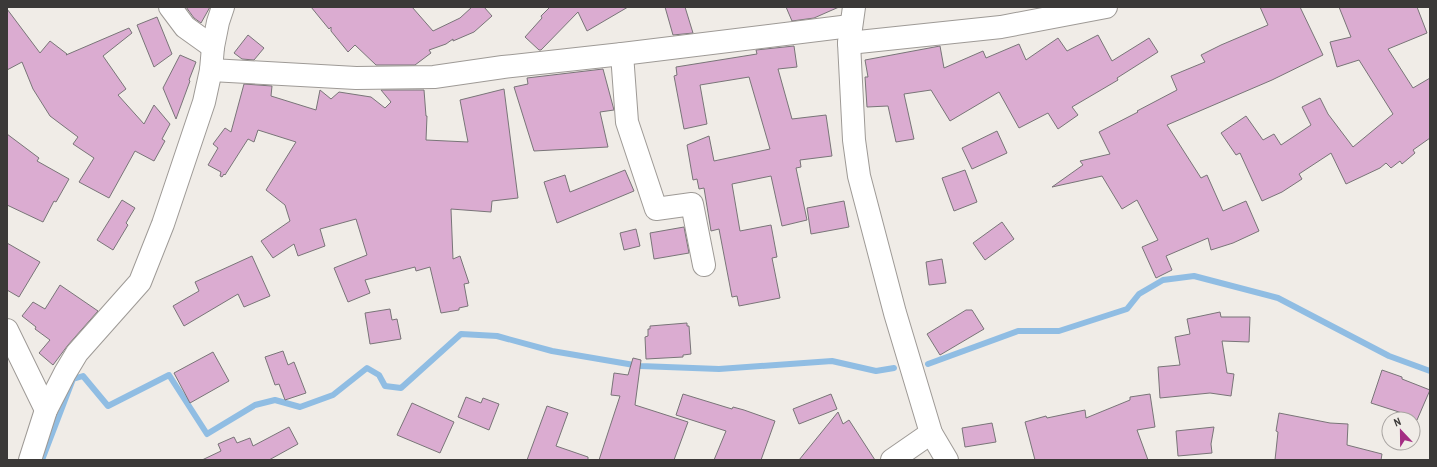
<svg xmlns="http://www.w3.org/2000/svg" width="1437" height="467" font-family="'Archivo Narrow',sans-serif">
	<rect width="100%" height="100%" fill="#f0ece7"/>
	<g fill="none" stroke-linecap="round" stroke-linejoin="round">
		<!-- stream -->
		<g stroke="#90bde3" stroke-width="6">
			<polyline points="928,364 1018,331 1059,331 1127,309 1139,294 1163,280 1194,276 1278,298 1389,356 1430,371"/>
			<polyline points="42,460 73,379 83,376 108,406 169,375 207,434 255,405 275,400 300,407 333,395 367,368 379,375 385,386 401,388 461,334 497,336 552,351 640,366 719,369 832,361 876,371 894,368"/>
		</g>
	</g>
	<!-- building -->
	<g fill="#dbacd1" stroke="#797578">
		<polygon points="186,7 210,7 201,23 194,18"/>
		<polygon points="311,7 412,7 433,31 460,18 472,7 484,7 492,16 474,32 453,41 453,39 446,44 429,50 431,53 415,65 376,65 355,45 348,52 331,31 331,27 329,29"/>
		<polygon points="550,7 628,7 587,31 578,12 541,50 539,50 525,37 542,18 541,16"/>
		<polygon points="665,7 685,7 693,33 673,35"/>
		<polygon points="786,7 839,7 814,18 792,21"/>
		<polygon points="1260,7 1300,7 1323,55 1272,80 1167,125 1201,178 1207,175 1223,211 1246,201 1259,231 1233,243 1211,250 1208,238 1166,256 1172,270 1156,278 1142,247 1158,240 1137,200 1122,209 1102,176 1052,187 1083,165 1080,161 1110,154 1099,132 1138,112 1137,111 1177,90 1171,76 1205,62 1201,55 1221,45 1268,25"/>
		<polygon points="1339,7 1417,7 1427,33 1388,49 1413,88 1430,78 1430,138 1413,150 1415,153 1402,164 1400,161 1391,168 1386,163 1380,168 1346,184 1331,153 1299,174 1302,179 1282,192 1262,201 1240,153 1236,155 1221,133 1246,116 1263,140 1274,134 1281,145 1311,125 1302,107 1320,98 1328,114 1353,147 1393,114 1359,60 1337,67 1330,42 1351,37"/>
		<polygon points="7,9 40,53 50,41 67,54 66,55 129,28 132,33 103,56 126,89 118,95 144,124 154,105 170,124 162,139 165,141 154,161 135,151 109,198 79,182 94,158 73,144 78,137 50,116 33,89 22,62 7,70"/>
		<polygon points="157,17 172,54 154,67 137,25"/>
		<polygon points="248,35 264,48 254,60 242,59 234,53"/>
		<polygon points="1098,35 1112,61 1149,38 1158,52 1117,78 1118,80 1072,107 1078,115 1058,129 1048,113 1019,128 999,92 950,121 931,90 904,94 914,139 896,142 888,106 867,107 865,77 868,77 865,60 940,46 944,68 983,51 986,58 1019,44 1026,60 1058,38 1067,51"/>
		<polygon points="794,46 797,67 778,69 792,119 826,115 832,156 800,160 801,167 796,168 807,220 782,226 771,176 732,184 740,231 771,225 777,257 772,258 780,298 739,306 737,296 732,297 719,229 711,231 704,188 699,189 697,179 693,180 687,145 709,136 714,161 770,149 749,77 700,85 707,124 684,129 674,76 677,75 676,67 757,54 756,50"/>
		<polygon points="180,55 196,62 189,80 190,81 176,119 163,88"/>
		<polygon points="603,69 614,110 600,112 608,147 534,151 514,87 528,84 527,78"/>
		<polygon points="244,84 272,86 271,96 316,110 320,90 331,99 339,92 371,97 385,108 391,102 381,90 424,90 426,116 427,116 426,140 468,142 460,100 504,89 518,198 492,201 491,212 451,209 453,259 460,256 469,283 464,284 468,306 459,308 459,310 441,313 430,267 416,271 415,267 365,280 370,293 348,302 334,268 367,255 356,219 320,229 325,246 298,256 294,244 273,258 261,241 290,221 285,205 266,190 296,142 258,130 254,142 248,139 225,175 224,174 222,177 220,176 221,172 208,165 218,148 213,144 225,128 231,132"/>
		<polygon points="997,131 1007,153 972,169 962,148"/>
		<polygon points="7,134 39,158 37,161 69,179 56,202 54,201 43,222 7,205"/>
		<polygon points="625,170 634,191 557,223 544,182 565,175 570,192"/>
		<polygon points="965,170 977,202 954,211 942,178"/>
		<polygon points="122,200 135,208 126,223 128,225 113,250 97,240"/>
		<polygon points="844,201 849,227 811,234 807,208"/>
		<polygon points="1002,222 1014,239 985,260 973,243"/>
		<polygon points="684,227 689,253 654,259 650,233"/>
		<polygon points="636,229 640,246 624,250 620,233"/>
		<polygon points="7,243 40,262 19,297 7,290"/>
		<polygon points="252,256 270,296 244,307 238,294 184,326 173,306 199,291 195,282"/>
		<polygon points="942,259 946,283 929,285 926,262"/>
		<polygon points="60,285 98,311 68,345 53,365 39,353 50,340 35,329 36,327 22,316 33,302 45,309"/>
		<polygon points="390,309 392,320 397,319 401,339 370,344 365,313"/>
		<polygon points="966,310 972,310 984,329 940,355 927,334"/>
		<polygon points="1220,312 1221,317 1250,317 1249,342 1222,341 1227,373 1234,374 1231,396 1210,393 1160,398 1158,367 1180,365 1175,337 1190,334 1187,319"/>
		<polygon points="687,323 687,326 689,326 691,354 683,355 683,357 646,359 645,337 648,336 648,329 650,329 650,326"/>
		<polygon points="283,351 288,365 294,362 306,393 285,400 279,384 275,385 265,357"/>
		<polygon points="213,352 229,381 190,403 174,373"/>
		<polygon points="633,358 641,360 635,405 688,422 674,460 599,460 620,396 611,395 614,373 628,375"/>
		<polygon points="1382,370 1402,377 1402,379 1430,390 1417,420 1399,412 1371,403"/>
		<polygon points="683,394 732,409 733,407 744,410 775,421 761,460 714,460 726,431 676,415"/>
		<polygon points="831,394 837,409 799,424 793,409"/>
		<polygon points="1150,394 1155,427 1137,430 1148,460 1035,460 1025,422 1046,416 1047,418 1085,410 1086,418 1130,400 1130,397"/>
		<polygon points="466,397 481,403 483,398 499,404 489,430 458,417"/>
		<polygon points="412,403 454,422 440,453 397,435"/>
		<polygon points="547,406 568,413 556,446 588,457 588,460 527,460"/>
		<polygon points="838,412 843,424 849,420 875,460 799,460"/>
		<polygon points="1279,413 1330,423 1348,424 1347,445 1382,454 1381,460 1275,460 1278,432 1276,431"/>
		<polygon points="992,423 996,442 965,447 962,428"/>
		<polygon points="289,427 298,444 269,460 202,460 221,451 218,444 234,437 237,443 250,438 253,446"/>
		<polygon points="1214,427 1211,444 1212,453 1178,456 1176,431"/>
	</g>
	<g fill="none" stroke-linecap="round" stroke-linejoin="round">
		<defs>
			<g id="minor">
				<polyline points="170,7 185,27 213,47"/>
				<polyline points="854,7 849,43 854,140 859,176 895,313 931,433 947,460"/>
				<polyline points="849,43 1001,27 1106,7"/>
				<polyline points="622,54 627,122 656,209 692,204 704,265"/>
				<polyline points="211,70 356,78 434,77 503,67 622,54 850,26"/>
				<polyline points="7,330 46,410"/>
				<polyline points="30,460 46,410 65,373 77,353 140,282 163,224 204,102 211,70 213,47 218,22 223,7"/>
				<polyline points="892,460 931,433"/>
			</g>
		</defs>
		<!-- minor casing -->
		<use href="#minor" stroke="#9e9a96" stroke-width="24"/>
		<!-- minor -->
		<use href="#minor" stroke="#fff" stroke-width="22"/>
	</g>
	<!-- border -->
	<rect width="1437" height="467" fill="none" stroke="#3b3938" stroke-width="16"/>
	<!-- north arrow -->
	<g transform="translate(1401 431) rotate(338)"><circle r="19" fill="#f0ece7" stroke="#a8a4a1"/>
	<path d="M0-3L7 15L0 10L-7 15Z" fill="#a42c83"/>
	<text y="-6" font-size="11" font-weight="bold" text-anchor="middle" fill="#3b3938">N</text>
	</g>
</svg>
